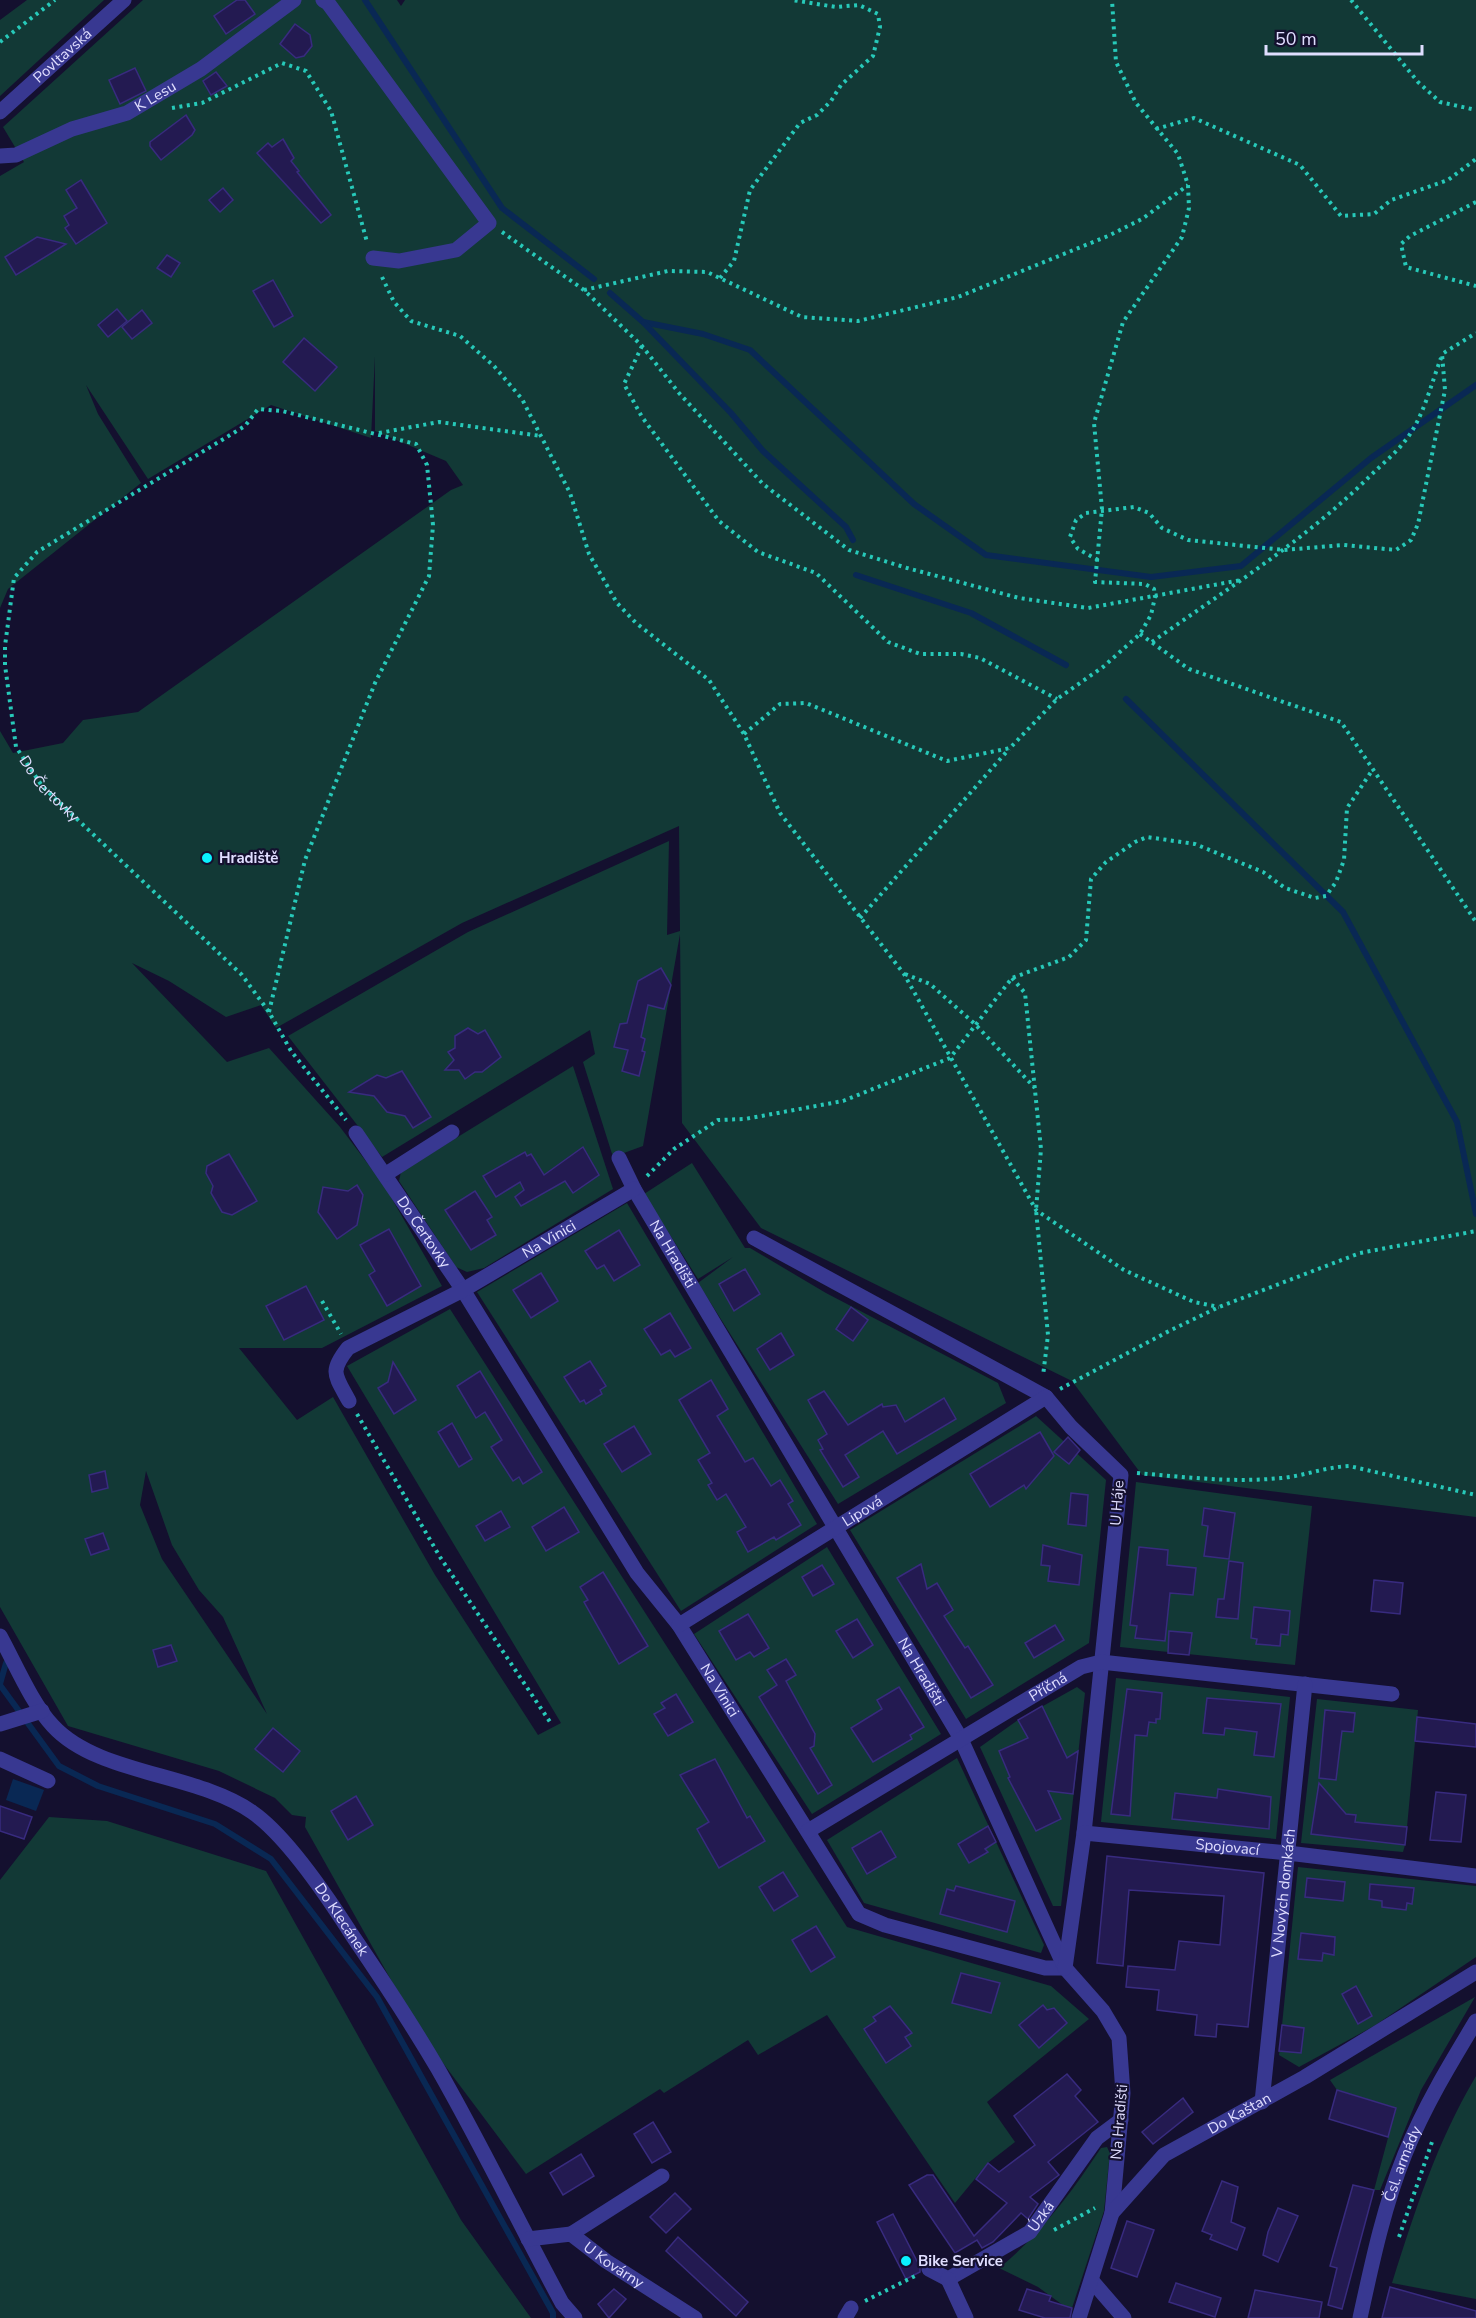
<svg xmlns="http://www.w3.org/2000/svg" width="1476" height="2318" font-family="'Nunito Sans',sans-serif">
	<rect width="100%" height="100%" fill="#14102f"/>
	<!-- green -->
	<g fill="#123936" fill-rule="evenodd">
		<polygon points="27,0 104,0 0,96 0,20"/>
		<path d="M143 0H397L401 6 405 0H1476V1517L1142 1475 1072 1381 761 1228 682 1123 680 934 643 1146 613 1157 583 1062 595 1054 590 1030 382 1157 288 1036 468 932 669 841 667 935 680 931 679 826 462 923 276 1028 261 1005 226 1017 169 981 132 963 227 1062 269 1048 340 1127 384 1185 442 1286 322 1348H239L297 1420 333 1397 435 1575 538 1735 561 1723 347 1366 450 1309 847 1927 1051 1986 1089 2019 987 2102 1015 2142 988 2163 955 2203 827 2015 758 2055 748 2040 664 2093 660 2089 526 2174 422 2035 305 1827 306 1817 292 1815 275 1798 219 1771 68 1726 0 1607V731L13 753 63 743 83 720 138 712 451 490 463 485 446 461 375 431V356L371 438 271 405 148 479 86 385 98 414 141 483 8 589 0 608V176L24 162 3 127ZM146 1471 172 1545 199 1590 223 1617 267 1714 162 1559 140 1505Z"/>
		<polygon points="573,1066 613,1189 484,1268 467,1272 456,1267 399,1181 401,1172"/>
		<polygon points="692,1163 745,1248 750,1248 826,1293 998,1383 1006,1403 838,1504 698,1283 733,1257 698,1279 644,1194"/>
		<polygon points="627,1203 817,1524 681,1611 477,1292"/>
		<polygon points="1036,1416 1106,1480 1089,1643 966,1719 850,1530"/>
		<polygon points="1136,1482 1312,1506 1295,1665 1120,1647"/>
		<polygon points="827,1547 941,1734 812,1814 694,1634"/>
		<polygon points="1116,1678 1290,1697 1276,1839 1101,1822"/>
		<polygon points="1077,1687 1085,1693 1061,1906 1053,1906 980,1747 1018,1720"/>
		<polygon points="1317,1699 1418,1710 1407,1827 1368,1840 1405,1845 1403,1852 1301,1843"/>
		<polygon points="957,1758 1044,1945 1041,1953 864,1903 827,1840"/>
		<polygon points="49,1817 107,1821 266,1871 461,2220 531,2318 0,2318 0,1880"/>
		<polygon points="1298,1867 1476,1886 1476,1957 1374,2026 1299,2067 1279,2055"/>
		<polygon points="1475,1997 1421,2090 1380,2190 1374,2190 1396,2108 1337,2090 1330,2080"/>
		<path d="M1476 2076V2299L1392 2283C1416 2208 1436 2144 1476 2076Z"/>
		<path d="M1107 2147 1110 2153 1104 2211 1071 2311 1038 2287 999 2268C1041 2234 1071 2193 1101 2148Z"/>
	</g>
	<!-- water -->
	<polygon fill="#092854" points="13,1779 44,1790 36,1811 6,1800"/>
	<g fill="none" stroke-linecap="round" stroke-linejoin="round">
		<!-- stream -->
		<g stroke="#092854" stroke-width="6">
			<polyline points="365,0 502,208 594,279"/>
			<polyline points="610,293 643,322 703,334 750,350 914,504 986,555 1151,577 1241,566 1371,458 1476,385"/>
			<polyline points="644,323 731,413 763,451 846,527 853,540"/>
			<polyline points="856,575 971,613 1066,665"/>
			<polyline points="1126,699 1343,912 1457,1122 1476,1214"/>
			<polyline points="0,1684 6,1663"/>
			<polyline points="0,1685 59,1766 98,1786 215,1824 271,1859 377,1997 553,2313 553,2318"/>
		</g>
	</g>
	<!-- building -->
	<g fill="#231a51" stroke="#382b7f" stroke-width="1.5">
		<polygon points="237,0 245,0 255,14 226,34 214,16"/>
		<polygon points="295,24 310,35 312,46 304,56 296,58 280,44"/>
		<polygon points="135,68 146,91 120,104 109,80"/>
		<polygon points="216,72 227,86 211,95 203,81"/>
		<polygon points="186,115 195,130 192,135 161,160 150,146 150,142"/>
		<polygon points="283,139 294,158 291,161 299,171 297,172 331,215 321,223 257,153 268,143 272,147"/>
		<polygon points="81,180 107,223 76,244 65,228 69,225 64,216 77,208 66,190"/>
		<polygon points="223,188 233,200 220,212 209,200"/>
		<polygon points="37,237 66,244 16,275 5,257"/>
		<polygon points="167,255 180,263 171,277 157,268"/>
		<polygon points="273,280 293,316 274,327 253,291"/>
		<polygon points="117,309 127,321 108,337 98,325"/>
		<polygon points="142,310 152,323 132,339 122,327"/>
		<polygon points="304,338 337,367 315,391 283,362"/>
		<polygon points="661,968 671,985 664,1009 648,1005 641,1037 645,1039 642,1051 645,1052 639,1076 622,1071 628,1050 614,1047 620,1024 627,1023 638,981"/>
		<polygon points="468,1028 478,1034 485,1030 501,1057 482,1072 475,1072 465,1079 459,1070 445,1070 454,1060 448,1052 455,1048 455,1036"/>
		<polygon points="402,1071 431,1117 413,1128 405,1116 387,1112 374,1096 349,1092 377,1075 386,1078"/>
		<polygon points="583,1147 599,1175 573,1193 565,1181 521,1206 515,1197 524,1190 520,1182 496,1197 483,1176 525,1152 527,1156 531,1154 544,1175"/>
		<polygon points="229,1154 257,1201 232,1215 222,1212 211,1193 213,1186 206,1173 207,1166"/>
		<polygon points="357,1185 363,1195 357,1225 337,1239 318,1212 323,1187 348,1191"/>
		<polygon points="475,1191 492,1217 487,1220 496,1235 471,1250 445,1210"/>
		<polygon points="389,1229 421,1286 387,1306 369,1275 375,1271 360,1245"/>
		<polygon points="619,1230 640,1265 614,1281 604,1265 597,1269 585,1251"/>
		<polygon points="745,1269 760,1294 734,1311 719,1284"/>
		<polygon points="541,1273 558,1301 531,1318 513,1290"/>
		<polygon points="306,1286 324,1320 284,1340 266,1306"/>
		<polygon points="851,1307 868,1320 853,1341 836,1329"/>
		<polygon points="670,1313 691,1348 675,1357 670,1350 661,1355 644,1329"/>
		<polygon points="781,1333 794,1355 770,1370 757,1349"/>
		<polygon points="590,1361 606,1386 600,1390 602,1394 586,1404 584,1400 580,1402 564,1377"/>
		<polygon points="393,1362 416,1400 394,1414 378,1388 388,1382"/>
		<polygon points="480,1371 542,1472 523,1484 519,1477 513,1481 491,1447 502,1440 485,1412 476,1418 457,1386"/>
		<polygon points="711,1380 728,1409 717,1416 745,1462 753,1458 771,1486 780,1480 793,1501 788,1504 801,1525 776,1540 774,1537 748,1552 737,1532 746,1527 726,1494 717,1500 708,1485 712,1483 698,1460 710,1453 679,1400"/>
		<polygon points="824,1391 848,1425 882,1404 883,1407 896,1405 905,1422 944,1398 956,1419 897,1454 883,1431 845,1455 859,1477 843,1487 820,1450 823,1449 818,1440 827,1434 808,1400"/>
		<polygon points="452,1423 472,1459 459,1467 438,1432"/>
		<polygon points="634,1426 651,1454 622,1472 604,1444"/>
		<polygon points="1040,1432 1054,1456 1026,1489 1024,1485 990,1507 970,1474"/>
		<polygon points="1068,1437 1080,1450 1069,1464 1054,1452"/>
		<polygon points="105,1471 108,1488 92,1492 89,1475"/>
		<polygon points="1071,1493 1088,1495 1086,1526 1068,1524"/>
		<polygon points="564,1507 579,1532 546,1551 532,1527"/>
		<polygon points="1204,1508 1235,1513 1229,1559 1204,1556 1208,1526 1202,1525"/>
		<polygon points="501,1511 510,1527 485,1541 476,1526"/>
		<polygon points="103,1533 109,1549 91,1555 85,1539"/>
		<polygon points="1043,1545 1082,1555 1079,1585 1048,1581 1050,1566 1041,1565"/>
		<polygon points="1139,1547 1168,1550 1167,1565 1196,1568 1193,1595 1170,1593 1165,1641 1135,1638 1137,1626 1130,1625"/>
		<polygon points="1229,1561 1243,1563 1238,1619 1216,1617 1218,1599 1224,1599"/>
		<polygon points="921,1564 927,1589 937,1583 953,1610 944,1616 965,1648 968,1646 993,1685 971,1698 897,1578"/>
		<polygon points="822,1565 834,1584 813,1596 802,1577"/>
		<polygon points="603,1572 648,1646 619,1664 584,1602 588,1600 580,1587"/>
		<polygon points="1374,1580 1403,1583 1400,1614 1371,1611"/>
		<polygon points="1254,1607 1290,1611 1288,1635 1281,1634 1280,1646 1256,1644 1257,1639 1251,1638"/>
		<polygon points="748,1614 769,1648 754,1657 750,1652 736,1660 719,1631"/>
		<polygon points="857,1619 873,1645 853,1658 836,1631"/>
		<polygon points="1055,1625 1064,1640 1034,1658 1025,1643"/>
		<polygon points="1169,1631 1192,1633 1189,1655 1168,1653"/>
		<polygon points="171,1645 177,1661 158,1667 153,1650"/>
		<polygon points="786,1659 796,1675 786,1681 815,1734 814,1746 810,1748 832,1785 818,1794 759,1697 777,1685 767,1670"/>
		<polygon points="899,1687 924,1727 910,1735 912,1739 873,1762 851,1728 882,1709 877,1700"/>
		<polygon points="1127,1689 1162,1693 1160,1719 1156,1719 1156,1723 1149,1722 1147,1736 1135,1735 1130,1816 1111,1814"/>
		<polygon points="676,1694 693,1722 668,1736 654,1714 665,1708 661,1703"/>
		<polygon points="1207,1698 1281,1704 1274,1757 1254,1755 1257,1732 1225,1728 1224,1735 1203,1733"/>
		<polygon points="1042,1706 1067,1758 1078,1751 1073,1794 1048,1791 1061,1819 1036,1831 1008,1778 1010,1777 999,1751 1028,1738 1018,1720"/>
		<polygon points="1325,1710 1355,1713 1353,1732 1342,1731 1336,1780 1319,1778"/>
		<polygon points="1417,1717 1476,1724 1476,1747 1415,1741"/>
		<polygon points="273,1728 300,1751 283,1772 255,1749"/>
		<polygon points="715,1759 747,1818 750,1816 765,1841 719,1868 697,1829 709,1822 680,1775"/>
		<polygon points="1319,1783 1346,1814 1356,1815 1355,1822 1407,1827 1405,1845 1311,1834"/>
		<polygon points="1218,1789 1271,1797 1269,1829 1172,1819 1175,1793 1217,1798"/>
		<polygon points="1436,1792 1466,1795 1461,1842 1430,1840"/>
		<polygon points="356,1796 373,1825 348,1840 331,1811"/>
		<polygon points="0,1806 32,1817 24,1839 0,1831"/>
		<polygon points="988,1826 996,1842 985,1849 988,1852 969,1863 958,1844"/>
		<polygon points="881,1831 896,1857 867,1874 852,1848"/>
		<polygon points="1107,1856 1264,1873 1248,2027 1217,2024 1216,2037 1195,2035 1197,2015 1157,2010 1159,1990 1126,1987 1128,1966 1175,1970 1179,1941 1220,1945 1224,1896 1129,1890 1123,1966 1097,1963"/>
		<polygon points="783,1872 798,1896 774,1911 759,1887"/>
		<polygon points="1307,1878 1345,1882 1343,1901 1305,1897"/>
		<polygon points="1370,1884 1414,1888 1412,1904 1407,1903 1406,1910 1382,1907 1382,1901 1369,1899"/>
		<polygon points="956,1886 1015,1901 1007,1932 940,1914 947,1889 954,1891"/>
		<polygon points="816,1926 835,1957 811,1972 792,1940"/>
		<polygon points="1301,1933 1335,1937 1334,1955 1323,1953 1322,1961 1298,1959"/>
		<polygon points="961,1973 1000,1983 991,2013 952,2003"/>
		<polygon points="1356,1986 1372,2016 1358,2024 1342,1994"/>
		<polygon points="1043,2005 1047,2010 1054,2008 1067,2023 1039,2048 1019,2025"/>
		<polygon points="890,2006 912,2033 905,2037 911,2046 886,2063 864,2029 876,2021 873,2017"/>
		<polygon points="1282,2025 1304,2028 1301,2053 1279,2051"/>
		<polygon points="1067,2074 1081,2090 1075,2096 1098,2122 1048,2162 1059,2175 1030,2197 1038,2204 1028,2219 1021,2213 993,2242 982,2248 977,2240 955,2253 909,2185 927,2175 933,2175 974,2236 1007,2203 976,2179 988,2163 999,2172 1035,2145 1014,2116"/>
		<polygon points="1337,2090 1396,2108 1388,2137 1329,2119"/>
		<polygon points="1183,2098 1193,2112 1153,2144 1142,2132"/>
		<polygon points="653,2122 671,2152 652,2163 634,2134"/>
		<polygon points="581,2154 594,2176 563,2195 550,2173"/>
		<polygon points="1222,2181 1238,2187 1231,2222 1245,2228 1237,2250 1210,2239 1212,2235 1202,2231"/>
		<polygon points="1353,2185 1374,2190 1342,2309 1328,2305 1337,2268 1330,2266"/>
		<polygon points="675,2193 691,2209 666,2233 650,2217"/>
		<polygon points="1278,2208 1298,2216 1278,2262 1263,2255 1268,2232"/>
		<polygon points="893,2214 920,2267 920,2272 906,2279 877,2222"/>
		<polygon points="1127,2221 1154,2230 1137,2277 1111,2268"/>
		<polygon points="678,2237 748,2302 736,2316 666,2251"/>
		<polygon points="1176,2283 1221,2298 1215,2317 1169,2302"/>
		<polygon points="1390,2287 1476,2311 1476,2318 1382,2318"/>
		<polygon points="614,2289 626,2299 609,2318 598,2304"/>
		<polygon points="1027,2289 1051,2296 1049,2301 1072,2308 1070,2318 1045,2318 1019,2310"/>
		<polygon points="1255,2290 1322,2302 1319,2318 1248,2318"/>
	</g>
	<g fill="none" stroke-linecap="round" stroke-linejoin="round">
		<!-- path -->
		<g stroke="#27c9b9" stroke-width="4" stroke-dasharray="3 4.5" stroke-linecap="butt">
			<polyline points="1351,0 1418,82 1440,102 1476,110"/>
			<polyline points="0,42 55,0"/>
			<polyline points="172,108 202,103 282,63 306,71 331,111 367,242"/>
			<polyline points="1156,129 1194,118 1300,165 1341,216 1374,214 1391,200 1448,180 1476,159"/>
			<polyline points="1476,202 1410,236 1401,244 1406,267 1476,286"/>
			<polyline points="502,232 584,290 642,346 679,393 763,484 849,550 907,568 1019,598 1088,608 1241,580"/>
			<polyline points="382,277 394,302 411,321 460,336 494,366 522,399 570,493 589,554 617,603 636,623 709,680 744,734 780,813 904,974 1036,1210 1124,1270 1194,1302 1219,1307"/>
			<polyline points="720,278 734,261 750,190 800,123 817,115 831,101 841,85 873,56 880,27 878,14 859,5 836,7 792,0"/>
			<polyline points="584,290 668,271 707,272 802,317 858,321 958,297 1108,236 1142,219 1188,185"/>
			<polyline points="642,346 624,384 642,417 719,521 758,552 816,573 888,642 920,654 961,654 980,658 1057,699"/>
			<polyline points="379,433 439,422 541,436"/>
			<polyline points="1098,560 1078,549 1070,537 1076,520 1086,513 1134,507 1149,513 1162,528 1188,540 1284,550 1344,545 1396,550 1411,540 1418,524 1445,390 1442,354 1476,333"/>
			<polyline points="1140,634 1189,669 1341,722 1476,922"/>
			<path d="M1152 642C1227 589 1304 541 1369 477 1381 465 1395 454 1405 441 1423 419 1431 384 1441 358"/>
			<polyline points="744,734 780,704 806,703 947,761 1010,748 1057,699 1103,667 1140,634 1151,615 1155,597 1154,589 1145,584 1095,582 1102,509 1094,423 1123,322 1182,237 1189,208 1188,185 1178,154 1136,103 1116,62 1112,0"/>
			<polyline points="860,918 1009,749"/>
			<polyline points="905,974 930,984 975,1024 1035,1088"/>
			<polyline points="1012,978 1025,993 1041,1149 1036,1210 1048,1335 1043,1376"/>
			<path id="s1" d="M269 1012 305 860 375 683 429 576 433 525 427 465 416 444 282 411 258 409 245 426 37 552 14 578 5 646V665L16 747 42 786 242 975 269 1012 291 1051 346 1120"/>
			<polyline points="647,1176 674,1149 718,1120 745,1119 843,1101 950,1058 1012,978 1069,957 1086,940 1091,879 1106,862 1135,842 1147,837 1195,844 1263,872 1285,888 1315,898 1326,896 1336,882 1344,860 1347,808 1373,769"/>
			<polyline points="322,1301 341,1334"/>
			<polyline points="1060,1389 1169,1331 1219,1307 1360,1253 1476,1231"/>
			<polyline points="357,1414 440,1557 550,1722"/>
			<path d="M1137 1473C1185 1477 1232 1483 1281 1478 1304 1476 1325 1467 1349 1466L1476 1495"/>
			<polyline points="1054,2230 1095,2208"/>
			<polyline points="1399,2237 1433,2139"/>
			<polyline points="865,2301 915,2276"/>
		</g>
		<!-- minor -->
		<g stroke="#383891" stroke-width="15">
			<polyline points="323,0 328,3 489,223 456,250 399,261 373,258"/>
			<path id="s2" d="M0 112 124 0"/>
			<path id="s3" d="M0 156 16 155 72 129 127 113 201 69 294 0"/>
			<path id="s4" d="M356 1133 463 1290 637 1573 679 1625 859 1914 885 1925 1045 1968H1065"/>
			<path id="s5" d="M619 1158 634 1189 960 1737 1065 1968 1103 2011 1119 2038 1123 2093 1112 2213"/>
			<polyline points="386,1174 452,1132"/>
			<polyline points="754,1238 1046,1397 1071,1427 1121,1475 1084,1833 1065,1968"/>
			<path id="s6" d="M349 1401C335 1375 329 1372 348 1348L463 1290 634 1189"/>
			<path id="s7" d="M679 1625 1046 1397"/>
			<path id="s8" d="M0 1636C15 1663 32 1704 53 1726 98 1775 197 1773 252 1812 287 1836 329 1899 352 1935 382 1979 411 2023 438 2069 482 2146 520 2225 562 2303L575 2318"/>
			<polyline points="0,1724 42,1711"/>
			<polyline points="0,1759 48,1781"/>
			<path id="s9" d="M808 1831 1081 1667 1101 1662 1392 1694"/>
			<path id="s10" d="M1084 1833 1288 1853 1476 1876"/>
			<path id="s11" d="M1262 2102 1305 1684"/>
			<polyline points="571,2234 662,2176"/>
			<path id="s12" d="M528 2239 571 2234 606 2261 695 2318"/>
			<path id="s13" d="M929 2269 948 2279 1030 2232 1097 2138 1121 2120"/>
			<polyline points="948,2279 966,2318"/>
			<polyline points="1092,2281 1124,2318"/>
			<polyline points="845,2318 851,2308"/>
			<path id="s14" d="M1079 2318 1112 2213 1164 2155 1305 2077 1476 1972"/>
			<path id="s15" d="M1360 2318C1372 2263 1384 2206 1405 2154 1424 2107 1450 2064 1476 2021"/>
		</g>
	</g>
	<!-- markers -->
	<g fill="#0af1ff" stroke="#14102f" stroke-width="2">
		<circle cx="207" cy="858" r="6"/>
		<circle cx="906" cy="2261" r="6"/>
	</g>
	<g text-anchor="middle" stroke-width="4.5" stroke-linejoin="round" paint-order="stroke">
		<!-- street labels -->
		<g font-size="15" fill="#e0deff" stroke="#14102f">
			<text dy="5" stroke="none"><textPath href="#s2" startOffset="84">Povltavská</textPath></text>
			<text dy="5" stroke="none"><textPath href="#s3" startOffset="168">K Lesu</textPath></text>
			<text dy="5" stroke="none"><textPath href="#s1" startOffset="1287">Do Čertovky</textPath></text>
			<text dy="5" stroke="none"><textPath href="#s4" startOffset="120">Do Čertovky</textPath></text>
			<text dy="5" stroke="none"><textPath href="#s6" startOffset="288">Na Vinici</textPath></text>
			<text dy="5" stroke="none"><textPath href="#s5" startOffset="110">Na Hradišti</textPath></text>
			<text transform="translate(1117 1503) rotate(-86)" y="5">U Háje</text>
			<text dy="5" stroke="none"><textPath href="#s7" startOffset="216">Lipová</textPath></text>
			<text dy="5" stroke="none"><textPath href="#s5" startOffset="596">Na Hradišti</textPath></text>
			<text dy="5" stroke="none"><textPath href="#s9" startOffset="280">Příčná</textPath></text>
			<text dy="5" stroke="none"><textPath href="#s4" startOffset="666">Na Vinici</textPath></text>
			<text dy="5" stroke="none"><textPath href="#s10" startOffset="144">Spojovací</textPath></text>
			<text dy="5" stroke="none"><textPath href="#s11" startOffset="210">V Nových domkách</textPath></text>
			<text dy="5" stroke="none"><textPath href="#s8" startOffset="464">Do Klecánek</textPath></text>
			<text dy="5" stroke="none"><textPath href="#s14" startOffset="274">Do Kaštan</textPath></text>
			<text transform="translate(1119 2122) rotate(-85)" y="5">Na Hradišti</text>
			<text dy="5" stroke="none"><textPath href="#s15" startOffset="160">Čsl. armády</textPath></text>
			<text dy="5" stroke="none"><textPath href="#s13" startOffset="135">Úzká</textPath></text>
			<text dy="5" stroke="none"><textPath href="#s12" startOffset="96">U Kovárny</textPath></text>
		</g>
		<!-- poi labels -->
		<g font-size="15" font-weight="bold" fill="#e0deff" stroke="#14102f" text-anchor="start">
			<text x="219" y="863">Hradiště</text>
			<text x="918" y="2266">Bike Service</text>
		</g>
	</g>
	<!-- scale -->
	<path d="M1266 45v9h156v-9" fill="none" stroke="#e0deff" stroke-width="3"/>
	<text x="1275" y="45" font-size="18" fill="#e0deff" stroke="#14102f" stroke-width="4.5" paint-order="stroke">50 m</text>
</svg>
